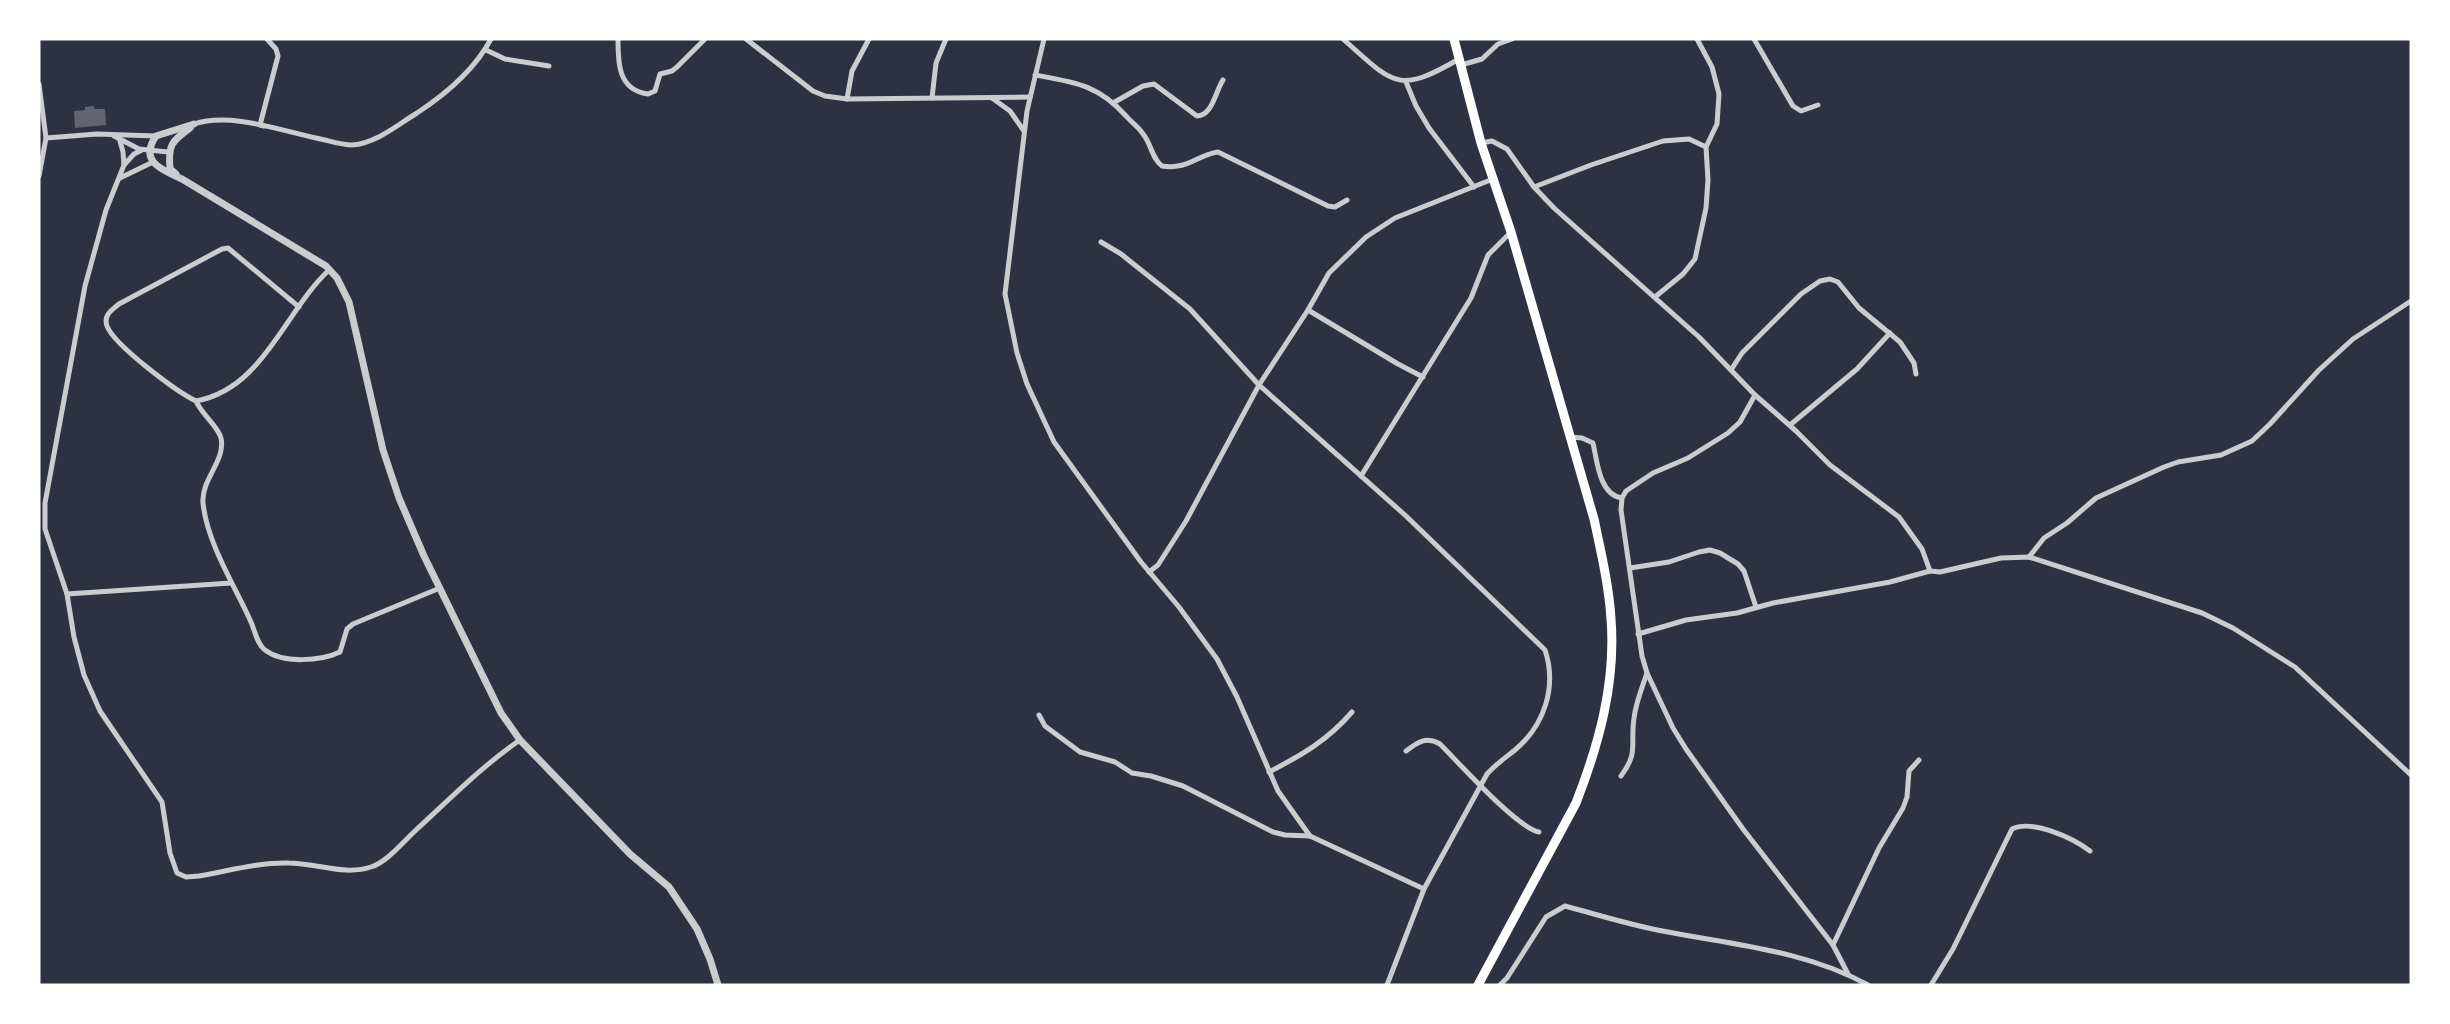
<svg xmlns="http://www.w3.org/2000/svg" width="2450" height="1024" font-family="Manrope,sans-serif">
	<rect width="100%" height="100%" fill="#2d3142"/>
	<!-- building -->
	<polygon fill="#626471" points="94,106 94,109 105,109 106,125 75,128 74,111 85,110 85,107"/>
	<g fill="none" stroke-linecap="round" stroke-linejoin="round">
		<!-- minor -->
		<g stroke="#caccd0" stroke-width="5">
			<path d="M618 39C618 63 618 90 648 94L655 91 660 74 672 71 677 67 705 39"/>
			<polyline points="746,39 813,91 825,96 847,99 1030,97"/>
			<polyline points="1044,39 1027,111 1005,294 1017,353 1027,384 1054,442 1141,562 1179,607 1217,659 1237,697 1278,791 1310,836"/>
			<path d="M1343 39C1394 84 1397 95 1459 59"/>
			<polyline points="1754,39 1793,106 1801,111 1818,105"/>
			<polyline points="486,50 505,59 549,66"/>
			<polyline points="1461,65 1482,59 1498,44 1512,39"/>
			<path d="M1035 75C1075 82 1099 85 1127 117 1132 123 1139 127 1143 134 1151 143 1152 159 1162 166 1188 170 1197 155 1218 152L1328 206 1335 207 1347 200"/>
			<polyline points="1406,82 1416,106 1429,128 1474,187"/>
			<polyline points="39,84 46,138 39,176"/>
			<polyline points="932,98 936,63 946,39"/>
			<polyline points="992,98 1010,111 1024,131"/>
			<polyline points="847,99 852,71 869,39"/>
			<path d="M1113 103 1143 86 1154 84 1197 116C1213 115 1215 92 1223 80"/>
			<path d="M194 124C232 111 287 133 325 140 333 142 344 145 352 145 377 143 397 125 417 113 446 94 475 69 491 39"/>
			<polyline points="264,126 260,125 278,56 276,49 267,39"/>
			<polyline points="114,136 139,149 168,152"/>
			<polyline points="46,138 97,134 156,136"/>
			<polyline points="120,141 123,152 124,165"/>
			<polyline points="1481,143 1492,141 1507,149 1534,187 1554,208 1699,337 1755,395 1796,431 1830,465 1899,517 1922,549 1930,571 1940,572 2001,558 2029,557 2202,613 2233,628 2295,667 2411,775"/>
			<path d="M142 150 134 154 124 165 106 210 85 286 45 503V529L67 594 74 637 84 675 100 711 162 802 170 853 177 873 186 877 199 876C228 871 260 862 289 863 316 863 344 876 371 867 387 862 403 842 416 830 450 799 482 766 520 740"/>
			<polyline points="120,178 153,162"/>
			<polyline points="1534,187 1591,165 1663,141 1689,139 1706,147"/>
			<path d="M1101 242 1121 254 1190 309 1259 385 1406 516 1545 650C1557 686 1545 725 1515 750 1505 758 1496 764 1487 774L1424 889 1387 985"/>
			<polyline points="1655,297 1683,274 1695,259 1706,208 1708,180 1706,147 1717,124 1719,94 1712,67 1697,39"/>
			<path d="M299 307 228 248 222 249 119 304C112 310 103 315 107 326 114 345 177 392 196 401 263 389 284 312 329 270"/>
			<polyline points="1308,310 1398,364 1423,377"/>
			<polyline points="1731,370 1742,353 1801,294 1820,281 1830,279 1838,282 1859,308 1900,342 1914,363 1916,374"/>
			<polyline points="1755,395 1740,422 1728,433 1688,458 1653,473 1626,491 1622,498 1621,510 1642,656 1647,673 1673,728 1686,749 1743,829 1833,945 1848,974"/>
			<path d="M196 401C202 415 218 426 221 438 226 461 201 479 203 503 207 543 235 586 251 622 255 631 257 644 265 650 283 664 321 661 340 652L347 629 353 624 440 588"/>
			<polyline points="1790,425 1857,369 1890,333"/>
			<path d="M1570 437 1582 438 1593 443C1597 460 1599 495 1622 498"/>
			<polyline points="1361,476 1471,298 1488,255 1511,232"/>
			<polyline points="2029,557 2044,538 2067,523 2096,498 2164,467 2178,462 2221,455 2252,441 2270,424 2319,370 2353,339 2411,301"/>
			<polyline points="1630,568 1669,562 1699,552 1710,550 1720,553 1738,564 1744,571 1756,607"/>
			<polyline points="1149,572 1158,565 1186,521 1259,385 1308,310 1329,273 1366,237 1395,218 1493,179"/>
			<polyline points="67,594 231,583"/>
			<polyline points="1638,634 1686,620 1737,613 1773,603 1890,582 1930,571"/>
			<polyline points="1039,715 1045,726 1080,752 1115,762 1132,773 1151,776 1183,786 1273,832 1285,835 1310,836 1424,889"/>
			<path d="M1406 751C1418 742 1426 736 1440 744 1459 763 1517 828 1539 832"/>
			<path d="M1269 772C1302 755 1328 740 1352 712"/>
			<path d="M1621 776C1639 752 1630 745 1634 718 1636 702 1642 688 1647 673"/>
			<polyline points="1833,945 1879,848 1903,808 1907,797 1909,771 1919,760"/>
			<path d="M1500 985 1507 978 1546 917 1565 906C1599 915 1633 926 1668 932 1735 945 1807 951 1868 985"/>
			<path d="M1931 985 1953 949 2012 829C2032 819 2073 838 2090 851"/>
		</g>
		<!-- tertiary -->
		<g stroke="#caccd0" stroke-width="7">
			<path d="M194 124 156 136C138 162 163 170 182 179L326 266 337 278 349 302 383 450 399 498 424 556 501 713 520 740 630 854 669 887 697 929 710 959 718 985"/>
			<path d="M176 174 170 169C168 145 171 142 190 128"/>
		</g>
		<!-- trunk -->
		<path stroke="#fff" stroke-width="9" d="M1454 39 1481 143 1511 232 1594 519C1601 552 1609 586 1611 619 1616 683 1599 744 1576 803L1478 985"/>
	</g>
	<!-- border -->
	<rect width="2450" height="1024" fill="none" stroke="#ffffff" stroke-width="81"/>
</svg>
